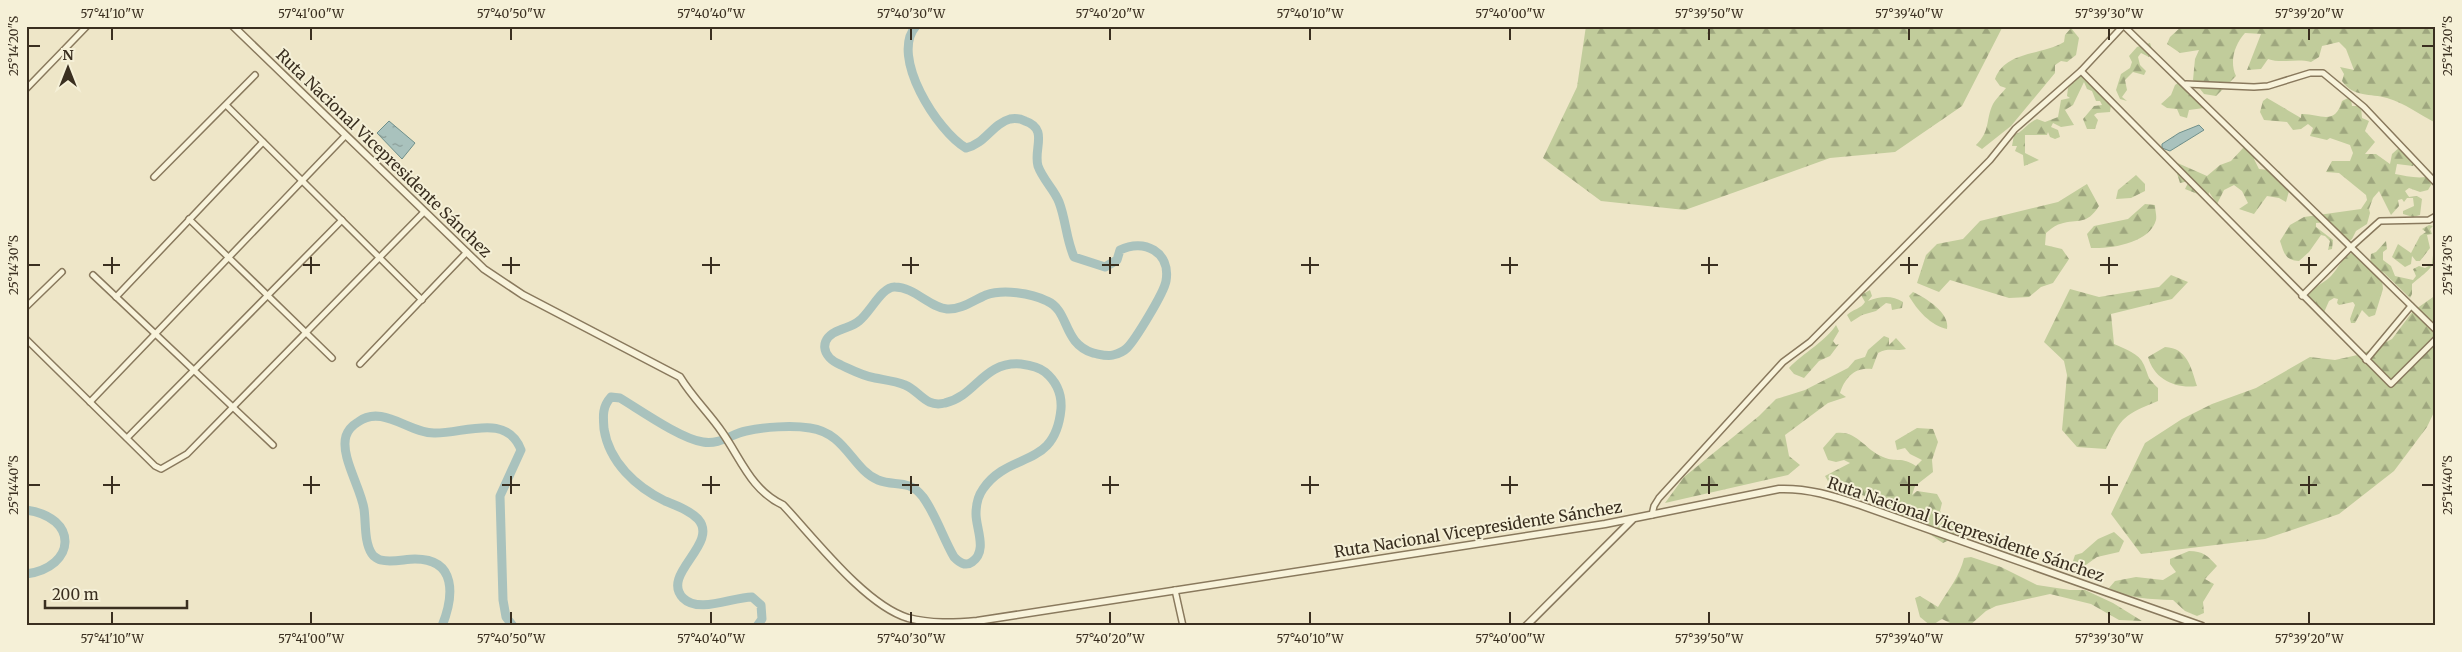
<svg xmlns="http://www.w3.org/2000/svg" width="2462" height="652" font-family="Merriweather,serif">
	<defs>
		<pattern id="forest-firs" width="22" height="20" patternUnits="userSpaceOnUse" patternTransform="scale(1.25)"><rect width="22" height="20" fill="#c1cc9b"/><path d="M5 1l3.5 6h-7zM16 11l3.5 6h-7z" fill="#9ea67e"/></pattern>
		<pattern id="water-ripples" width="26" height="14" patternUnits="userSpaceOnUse" patternTransform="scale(1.25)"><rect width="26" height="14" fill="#a9c2bd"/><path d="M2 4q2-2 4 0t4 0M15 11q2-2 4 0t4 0" fill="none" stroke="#8b9e99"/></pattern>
	</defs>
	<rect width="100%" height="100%" fill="#eee6c8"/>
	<!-- forest -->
	<g fill="url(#forest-firs)">
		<polygon points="1586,26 2003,26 1962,106 1895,152 1830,158 1685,210 1601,201 1543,158 1577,87"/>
		<path d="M2182 26H2436V123C2420 115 2405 103 2387 98 2370 93 2354 98 2342 81L2344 74 2340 67 2354 70 2346 49 2339 42 2322 46 2319 57 2311 62C2296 58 2282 64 2268 59L2261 69 2247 70 2261 34 2245 33C2235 44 2229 61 2236 76L2216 96 2204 94 2193 80 2195 59 2199 50 2180 53 2167 44 2170 37Z"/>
		<path d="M2071 28 2079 38 2076 55 2067 62 2061 61 2055 65V73L2011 126 1982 149 1976 145C1991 130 1985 121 1993 104 1996 99 2002 93 2006 88L2000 86 1995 79C2006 50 2041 56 2064 42L2065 35Z"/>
		<polygon points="2150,43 2153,52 2149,57 2141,53 2138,57 2140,65 2146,71 2144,75 2133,72 2125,80 2127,90 2122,97 2127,101 2120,99 2116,90 2121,74 2130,68 2132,62 2129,56 2137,47"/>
		<path d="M2081 70 2111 104 2110 112 2097 113 2094 115 2098 120 2095 129H2087L2083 119 2094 106 2102 105 2100 101H2096L2092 91 2087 89 2084 82 2073 105 2065 110 2074 125 2061 127 2053 123 2051 127 2058 130 2060 137 2055 139 2050 137 2048 132 2047 135H2025V153L2039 160 2024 166 2023 155 2015 151 2017 146H2012L2014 135C2024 131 2027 123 2037 119L2045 122 2058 117 2061 100 2070 98 2067 96 2068 88 2073 82V75Z"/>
		<polygon points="2181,81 2187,83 2187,93 2202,100 2204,108 2189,110 2187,118 2180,116 2177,109 2167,108 2161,104 2171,95 2175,85"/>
		<path d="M2267 98 2301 118V114C2319 113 2335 127 2342 101L2348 98 2351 99 2352 106H2361L2362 118 2369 121 2365 131 2375 142 2365 154H2376L2390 164 2392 154 2401 146 2415 163 2413 166 2397 164 2395 174C2406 176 2422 180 2432 175L2434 180 2428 190 2420 192 2409 188 2405 191 2409 197 2417 196 2422 199 2420 215 2413 217 2403 214V211L2414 206 2413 198H2407L2404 202 2402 199 2398 200 2399 206 2391 215 2379 191 2373 198 2369 209 2370 213 2367 224 2356 231 2352 239 2347 243 2337 233 2330 222 2316 223V227L2333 240 2332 249 2328 250 2330 241 2325 236 2321 235 2309 252 2299 261C2285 260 2284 253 2280 241L2290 225 2304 217 2361 209 2367 200 2366 195 2339 173 2326 172 2332 161H2350L2353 153 2350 145 2330 138 2327 140 2310 136 2313 128 2308 124 2301 129 2293 130 2287 122 2264 120 2260 112 2263 101Z"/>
		<polygon points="2243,144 2255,148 2259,153 2254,159 2259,169 2279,171 2291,184 2286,202 2279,198 2267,196 2254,214 2239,209 2248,203 2242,191 2234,185 2224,190 2217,204 2209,192 2208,198 2185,189 2189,181 2180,183 2173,161 2207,176 2220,165 2231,161 2244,147"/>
		<polygon points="2136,175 2145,184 2145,191 2131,198 2116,199 2118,190"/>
		<path d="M2087 184 2099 206C2086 226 2079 218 2060 224 2055 225 2050 230 2046 233L2045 245 2062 249 2069 259 2053 283 2041 287 2029 297 2009 298 1950 280 1939 292 1917 283 1926 255 1937 244 1963 239 1980 221 2058 202Z"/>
		<path d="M2145 204 2155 205C2155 210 2157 216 2156 220 2150 243 2111 249 2091 248L2087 234 2094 226 2128 219Z"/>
		<polygon points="2429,225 2433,226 2430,229 2432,234 2427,235 2430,248 2420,261 2416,261 2412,256 2411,264 2405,267 2392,257 2398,244 2411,253 2420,236 2426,232 2422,229"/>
		<path d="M2386 241 2387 249 2383 252V260L2391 266 2395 276 2413 280 2416 276 2413 269 2419 266 2425 268 2432 264 2433 255 2436 252 2433 244 2436 242C2436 268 2431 268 2412 284V294L2410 298 2384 273 2373 267 2382 279 2383 289 2375 315 2369 317 2362 310 2355 323H2351L2350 319 2355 305 2353 302 2339 305 2337 303 2338 299 2334 298 2329 301 2322 317 2315 311 2314 307 2308 305 2307 297C2315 285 2323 284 2331 276 2341 265 2340 259 2355 251L2370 265 2371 254 2376 252Z"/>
		<path d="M2171 275 2188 282 2172 299 2111 314 2114 344C2125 349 2139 353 2144 365 2150 379 2146 376 2158 388V401C2124 415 2122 416 2106 449L2077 447 2062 430 2067 375 2064 361 2044 342 2070 289 2099 297 2159 287Z"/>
		<path d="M1870 290 1872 296 1868 301C1881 296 1892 295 1903 302L1902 308 1892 310 1891 304 1886 303 1876 311 1862 315 1851 322 1847 315C1853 309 1861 309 1865 302L1861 295Z"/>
		<path d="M1913 292C1926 298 1950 313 1947 329 1931 326 1917 310 1909 296Z"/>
		<polygon points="2436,295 2436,408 2427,427 2394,471 2339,514 2265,539 2141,554 2111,514 2145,443 2182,419 2212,404 2256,388 2310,357 2335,360 2362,354 2392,339 2413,311"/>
		<path d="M1836 325 1839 331 1833 341 1836 345 1839 344 1830 356 1819 361 1804 378 1794 374 1789 368C1802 354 1827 340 1836 325Z"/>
		<path d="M1884 336 1889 338V345L1896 338 1906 349C1894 352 1890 347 1878 353L1872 369C1854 367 1845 378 1840 393L1846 397 1828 403 1785 435 1789 456 1800 465 1788 475 1665 503 1684 477 1759 416 1776 399 1805 390 1848 368 1855 360 1865 357 1868 350Z"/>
		<path d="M2165 347C2187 348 2191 367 2197 386 2175 389 2154 379 2148 357Z"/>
		<path d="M1917 428 1933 429 1938 442 1932 460 1933 472 1915 486 1912 495 1917 491 1937 494 1942 503 1940 511 1948 521 1959 527 1962 534 1943 543 1916 525 1893 517C1882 497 1853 492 1832 488L1825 476 1850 463 1844 460 1836 462 1828 460 1823 448 1836 433C1857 430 1864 449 1883 457 1897 463 1901 456 1916 466L1922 460 1910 454 1905 448 1897 450 1895 441Z"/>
		<polygon points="2114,532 2124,541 2119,552 2097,557 2083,567 2072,564 2075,555 2082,553 2098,539"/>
		<path d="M2189 551C2203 551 2208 556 2217 566L2205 579 2214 584 2203 602 2204 613 2197 616 2185 611 2173 600C2151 599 2128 599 2109 588L2115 581 2136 577 2163 580 2176 572 2170 564V559Z"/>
		<path d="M1971 557 2001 567 2037 585 2070 590H2085L2113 603 2142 621 2119 620 2091 604 2050 594 1996 606 1986 611 1969 626 1950 623 1942 619 1931 626 1920 617 1915 598 1920 596 1938 607C1948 590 1960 576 1964 558Z"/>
	</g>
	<!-- water -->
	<g fill="url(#water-ripples)" stroke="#6f908b">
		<polygon points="389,121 415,143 402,159 377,133"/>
		<polygon points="2199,125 2204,130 2170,151 2162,148 2162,144 2179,133"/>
	</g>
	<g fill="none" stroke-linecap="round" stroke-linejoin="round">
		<!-- river -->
		<g stroke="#a9c2bd" stroke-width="9">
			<path d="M26 510C79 517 77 567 26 574"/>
			<path d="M442 626C454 596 457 559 415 559 405 559 391 563 381 560 379 560 373 556 372 554 364 542 366 523 364 509 361 488 340 456 346 436 348 430 353 425 358 422 382 404 409 433 434 433 463 434 507 412 521 450L500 496 503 600 506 617 513 626"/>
			<path d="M757 626 762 619 761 605 752 597C732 597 699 614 683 598 660 574 720 544 698 519 689 510 677 506 665 501 636 487 609 462 604 429 603 416 602 407 611 397L620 398C640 410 681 439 703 442 720 445 731 434 746 431 765 427 791 425 810 428 846 433 852 469 878 480 895 487 908 478 923 497 936 515 943 538 954 557 959 562 965 567 972 562 988 551 976 529 976 514 976 505 978 496 983 489 1010 450 1055 470 1061 409 1062 394 1057 382 1045 372 1039 367 1029 365 1021 364 983 361 976 396 945 403 925 408 920 391 905 385 895 381 885 380 875 378 863 376 852 370 841 365 821 357 818 338 840 330 847 327 853 326 859 321 870 313 882 286 895 287 914 287 929 307 947 309 961 310 974 300 986 295 1003 289 1031 293 1047 301 1070 311 1062 343 1093 353 1099 354 1107 357 1113 355 1117 354 1124 351 1127 348 1135 340 1164 293 1166 281 1171 252 1144 238 1120 250L1117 260 1105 267 1074 257C1066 239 1066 220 1059 202 1054 189 1043 180 1038 166 1033 149 1049 129 1025 121 1021 119 1015 118 1010 119 992 124 985 144 966 148 938 132 889 56 916 26"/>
		</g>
		<defs>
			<g id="minor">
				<polyline points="2124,26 2436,330"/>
				<polyline points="2081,71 2391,384 2436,339"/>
				<polyline points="2186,84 2254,87 2268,86 2310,73 2323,73 2364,107 2436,183"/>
				<polyline points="26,89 87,26"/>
				<polyline points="227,106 422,300"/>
				<polyline points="154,177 255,75"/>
				<polyline points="189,219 332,358"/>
				<polyline points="93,275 273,445"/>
				<polyline points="2302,296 2351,247 2380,221 2429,220 2436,216"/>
				<polyline points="116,297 263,142"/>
				<polyline points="26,307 62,272"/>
				<polyline points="26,339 155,466 161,469 187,454 424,212"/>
				<polyline points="2366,360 2411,306"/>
				<polyline points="360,364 467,252"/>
				<polyline points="90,402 345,136"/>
				<polyline points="127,438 342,220"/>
				<polyline points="1652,515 1654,506 1659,498 1783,362 1810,342 1990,160 2015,129 2081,71 2123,26"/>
				<polyline points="1175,590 1183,626"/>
			</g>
			<g id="tertiary">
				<path d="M233 26 484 269 523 295 680 377C692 397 709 413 722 432 741 459 751 490 783 505 814 538 865 605 908 618 931 624 954 623 977 621L1605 524 1779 489C1808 488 1833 496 1860 505L2202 626"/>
				<polyline points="1526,626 1632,520"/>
			</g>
		</defs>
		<!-- minor casing -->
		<use href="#minor" stroke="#89795d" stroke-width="8"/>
		<!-- tertiary casing -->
		<use href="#tertiary" stroke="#89795d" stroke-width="9"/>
		<!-- minor -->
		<use href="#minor" stroke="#f8f3db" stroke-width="5"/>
		<!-- tertiary -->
		<use href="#tertiary" stroke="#f8f3db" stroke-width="6"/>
	</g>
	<!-- ticks -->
	<path fill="none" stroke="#3a2f20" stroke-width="2" d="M112 28V40M311 28V40M511 28V40M711 28V40M911 28V40M1110 28V40M1310 28V40M1510 28V40M1709 28V40M1909 28V40M2109 28V40M2309 28V40M28 46H40M2422 46H2434M112 257V274M311 257V274M511 257V274M711 257V274M911 257V274M1110 257V274M1310 257V274M1510 257V274M1709 257V274M1909 257V274M2109 257V274M2309 257V274M28 265H40M103 265H120M303 265H320M502 265H520M702 265H720M902 265H919M1102 265H1119M1301 265H1319M1501 265H1518M1701 265H1718M1900 265H1918M2100 265H2118M2300 265H2317M2422 265H2434M112 476V494M311 476V494M511 476V494M711 476V494M911 476V494M1110 476V494M1310 476V494M1510 476V494M1709 476V494M1909 476V494M2109 476V494M2309 476V494M28 485H40M103 485H120M303 485H320M502 485H520M702 485H720M902 485H919M1102 485H1119M1301 485H1319M1501 485H1518M1701 485H1718M1900 485H1918M2100 485H2118M2300 485H2317M2422 485H2434M112 612V624M311 612V624M511 612V624M711 612V624M911 612V624M1110 612V624M1310 612V624M1510 612V624M1709 612V624M1909 612V624M2109 612V624M2309 612V624"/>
	<g text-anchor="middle" stroke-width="4" stroke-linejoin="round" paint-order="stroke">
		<!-- street labels -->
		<g font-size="16" fill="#3a2f20" stroke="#f5f0d7">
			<text transform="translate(384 153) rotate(44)" y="6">Ruta Nacional Vicepresidente Sánchez</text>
			<text transform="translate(1478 529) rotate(-9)" y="6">Ruta Nacional Vicepresidente Sánchez</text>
			<text transform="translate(1966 529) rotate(19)" y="6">Ruta Nacional Vicepresidente Sánchez</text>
		</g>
	</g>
	<!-- border -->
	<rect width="2462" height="652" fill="none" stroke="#f5f0d7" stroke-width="55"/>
	<!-- north arrow -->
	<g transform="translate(68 68)" stroke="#f5f0d7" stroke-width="4" paint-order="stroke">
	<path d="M0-4L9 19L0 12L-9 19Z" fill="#3a2f20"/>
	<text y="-8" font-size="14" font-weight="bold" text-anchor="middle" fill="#3a2f20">N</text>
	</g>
	<!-- scale -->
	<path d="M45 600v8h142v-8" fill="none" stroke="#3a2f20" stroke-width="2.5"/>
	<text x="52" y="600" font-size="15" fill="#3a2f20" stroke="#f5f0d7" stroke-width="4" paint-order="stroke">200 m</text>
	<rect x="28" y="28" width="2406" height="596" fill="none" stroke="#3a2f20" stroke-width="2"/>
	<g font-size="12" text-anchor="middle" fill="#3a2f20">
		<text x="112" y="18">57°41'10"W</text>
		<text x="311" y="18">57°41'00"W</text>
		<text x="511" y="18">57°40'50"W</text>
		<text x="711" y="18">57°40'40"W</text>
		<text x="911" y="18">57°40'30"W</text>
		<text x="1110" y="18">57°40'20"W</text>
		<text x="1310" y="18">57°40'10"W</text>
		<text x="1510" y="18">57°40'00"W</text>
		<text x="1709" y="18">57°39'50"W</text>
		<text x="1909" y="18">57°39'40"W</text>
		<text x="2109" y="18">57°39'30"W</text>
		<text x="2309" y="18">57°39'20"W</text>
		<text transform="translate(14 46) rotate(-90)" y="4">25°14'20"S</text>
		<text transform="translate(2448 46) rotate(-90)" y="4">25°14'20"S</text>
		<text transform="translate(14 265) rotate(-90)" y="4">25°14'30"S</text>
		<text transform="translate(2448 265) rotate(-90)" y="4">25°14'30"S</text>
		<text transform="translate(14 485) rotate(-90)" y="4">25°14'40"S</text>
		<text transform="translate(2448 485) rotate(-90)" y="4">25°14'40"S</text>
		<text x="112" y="643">57°41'10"W</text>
		<text x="311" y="643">57°41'00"W</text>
		<text x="511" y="643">57°40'50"W</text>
		<text x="711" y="643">57°40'40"W</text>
		<text x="911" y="643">57°40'30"W</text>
		<text x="1110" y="643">57°40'20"W</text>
		<text x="1310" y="643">57°40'10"W</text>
		<text x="1510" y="643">57°40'00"W</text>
		<text x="1709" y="643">57°39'50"W</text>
		<text x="1909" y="643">57°39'40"W</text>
		<text x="2109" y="643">57°39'30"W</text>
		<text x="2309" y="643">57°39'20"W</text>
	</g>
</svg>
